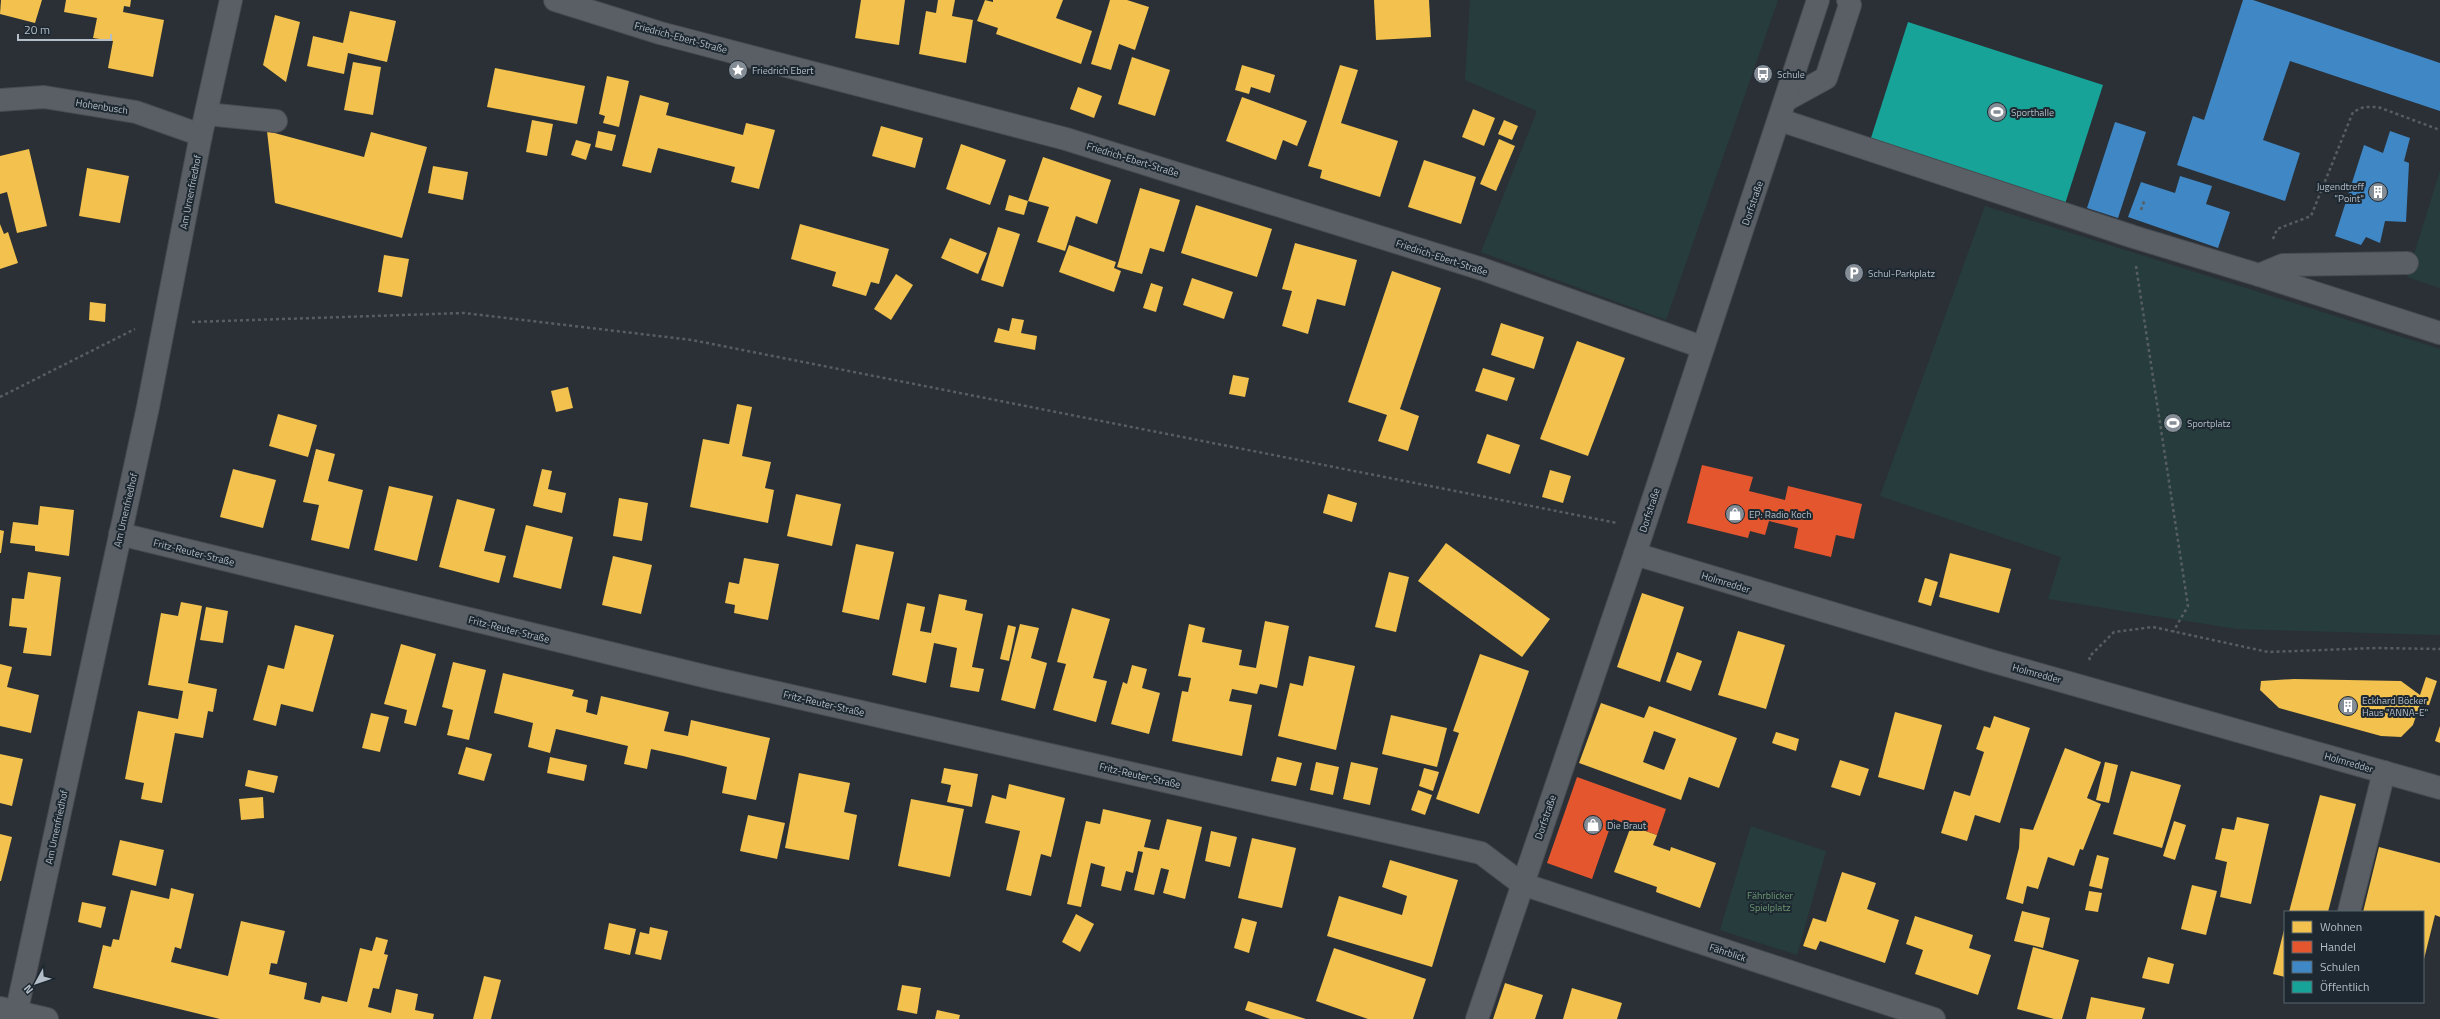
<svg xmlns="http://www.w3.org/2000/svg" width="2440" height="1019" font-family="'Titillium Web',sans-serif">
	<rect width="100%" height="100%" fill="#2a3036"/>
	<!-- green -->
	<g fill="#273d3d">
		<polygon points="1470,0 1778,0 1666,320 1481,252 1537,111 1465,80"/>
		<polygon points="2440,171 2440,288 2407,277"/>
		<polygon points="1985,206 2440,349 2440,635 2237,629 2048,599 2061,557 1880,496"/>
		<polygon points="1751,826 1826,851 1797,955 1720,930"/>
	</g>
	<!-- homes -->
	<g fill="#f2c14e" fill-rule="evenodd">
		<polygon points="1,0 42,0 35,23 0,14"/>
		<polygon points="66,0 131,0 130,7 124,6 123,12 164,20 153,77 108,68 113,41 93,38 97,18 64,12"/>
		<polygon points="861,0 905,0 899,45 855,38"/>
		<polygon points="938,0 955,0 952,16 973,20 966,63 919,54 926,11 936,13"/>
		<polygon points="985,0 993,2 993,0 1063,0 1056,18 1092,31 1081,64 996,34 998,28 977,21"/>
		<polygon points="1110,0 1127,0 1149,7 1135,50 1119,44 1111,70 1091,64"/>
		<polygon points="1374,0 1429,0 1431,37 1376,40"/>
		<polygon points="350,11 396,21 387,62 348,53 344,74 307,66 313,36 343,43"/>
		<polygon points="275,15 300,22 286,82 263,65"/>
		<polygon points="1132,57 1170,70 1155,116 1118,104"/>
		<polygon points="353,62 381,67 373,115 344,110"/>
		<polygon points="1242,65 1275,75 1270,93 1251,87 1249,94 1235,90"/>
		<polygon points="1340,65 1358,70 1341,123 1398,141 1380,197 1320,178 1322,170 1308,166"/>
		<polygon points="495,68 585,86 577,124 487,107"/>
		<polygon points="607,76 629,81 619,127 603,123 605,116 599,114"/>
		<polygon points="1078,87 1102,96 1094,118 1070,109"/>
		<polygon points="640,95 669,103 666,115 743,135 746,123 775,130 759,189 731,182 735,167 658,148 651,173 622,166"/>
		<polygon points="1242,97 1307,121 1297,146 1283,140 1276,160 1226,141"/>
		<polygon points="1473,109 1495,118 1484,146 1462,137"/>
		<polygon points="532,120 553,124 547,156 526,152"/>
		<polygon points="1504,120 1518,126 1512,140 1498,134"/>
		<polygon points="881,126 923,138 915,168 872,156"/>
		<polygon points="267,131 364,157 371,132 427,147 402,238 275,203"/>
		<polygon points="598,131 616,135 612,151 595,147"/>
		<polygon points="1499,139 1515,146 1496,191 1480,184"/>
		<polygon points="576,140 591,144 586,160 571,155"/>
		<polygon points="961,144 1006,160 990,205 946,189"/>
		<polygon points="29,149 47,226 17,233 7,192 0,194 0,156"/>
		<polygon points="1043,157 1111,180 1097,224 1076,216 1065,251 1037,242 1049,207 1028,201"/>
		<polygon points="1424,160 1476,177 1461,224 1408,207"/>
		<polygon points="433,166 468,172 463,200 428,193"/>
		<polygon points="87,168 129,176 120,223 79,216"/>
		<polygon points="1140,188 1180,200 1164,252 1150,248 1142,274 1117,267"/>
		<polygon points="1009,195 1028,201 1024,215 1005,210"/>
		<polygon points="1196,205 1272,229 1257,277 1181,253"/>
		<polygon points="0,224 4,234 8,232 18,263 0,269"/>
		<polygon points="800,224 889,249 879,284 871,282 866,296 832,286 836,272 791,259"/>
		<polygon points="998,227 1020,234 1003,287 981,280"/>
		<polygon points="950,238 987,253 978,274 941,258"/>
		<polygon points="1295,243 1357,260 1345,306 1317,299 1308,334 1282,326 1292,291 1282,289"/>
		<polygon points="1069,245 1116,262 1114,268 1121,271 1114,292 1059,272"/>
		<polygon points="384,255 409,259 402,297 378,292"/>
		<polygon points="1392,271 1441,288 1400,409 1419,416 1408,451 1378,441 1387,415 1348,402"/>
		<polygon points="896,274 913,285 891,320 874,309"/>
		<polygon points="1192,278 1233,292 1224,319 1183,305"/>
		<polygon points="1151,283 1163,287 1156,312 1143,308"/>
		<polygon points="90,302 106,304 105,322 89,320"/>
		<polygon points="1012,318 1024,320 1021,333 1037,336 1035,350 994,342 998,328 1009,331"/>
		<polygon points="1501,323 1544,337 1534,369 1491,355"/>
		<polygon points="1577,341 1625,358 1588,456 1540,439"/>
		<polygon points="1483,368 1515,378 1507,401 1475,391"/>
		<polygon points="1233,375 1249,378 1245,397 1229,394"/>
		<polygon points="568,387 573,408 556,412 551,391"/>
		<polygon points="737,404 752,407 742,456 771,462 765,488 774,490 768,523 690,507 703,439 729,444"/>
		<polygon points="278,414 317,425 308,457 269,446"/>
		<polygon points="1487,434 1520,445 1510,474 1477,463"/>
		<polygon points="316,449 335,454 328,481 363,490 349,549 311,540 319,505 303,502"/>
		<polygon points="233,469 276,480 263,528 220,517"/>
		<polygon points="542,469 552,471 548,489 566,493 562,513 533,506"/>
		<polygon points="1550,470 1571,476 1563,503 1542,497"/>
		<polygon points="389,486 433,496 417,561 374,550"/>
		<polygon points="796,494 841,504 832,546 787,536"/>
		<polygon points="1328,494 1357,503 1352,522 1323,513"/>
		<polygon points="619,498 648,503 642,541 613,536"/>
		<polygon points="457,499 495,509 484,551 506,556 499,583 439,567"/>
		<polygon points="40,506 74,510 69,556 35,551 35,546 10,543 13,522 38,525"/>
		<polygon points="526,525 573,537 561,589 513,577"/>
		<polygon points="0,530 4,531 1,553 0,553"/>
		<polygon points="1446,543 1550,619 1522,657 1418,581"/>
		<polygon points="856,544 894,552 879,620 842,612"/>
		<polygon points="1950,553 2011,569 1999,613 1939,597"/>
		<polygon points="613,556 652,565 641,614 602,605"/>
		<polygon points="744,558 779,564 768,620 734,613 735,605 725,603 729,582 739,584"/>
		<polygon points="28,572 61,577 51,656 23,653 27,628 9,626 12,598 24,599"/>
		<polygon points="1389,572 1409,577 1396,632 1375,627"/>
		<polygon points="1925,578 1938,582 1931,606 1918,602"/>
		<polygon points="1642,593 1684,607 1660,682 1617,667"/>
		<polygon points="939,594 967,600 965,610 983,614 972,667 984,669 979,692 950,687 957,648 934,643 926,683 892,675 907,603 925,607 920,631 931,633"/>
		<polygon points="181,602 202,606 188,683 217,689 213,712 208,711 203,738 175,733 162,803 141,799 144,783 125,779 138,711 178,719 183,691 148,685 161,613 178,616"/>
		<polygon points="206,607 228,611 223,643 200,640"/>
		<polygon points="1072,608 1110,619 1093,678 1107,681 1096,722 1053,710 1066,664 1057,662"/>
		<polygon points="1265,621 1289,626 1277,688 1260,684 1257,694 1232,689 1229,701 1252,705 1242,756 1172,741 1182,691 1188,692 1191,678 1178,676 1189,624 1205,628 1202,642 1242,650 1239,665 1256,668"/>
		<polygon points="1020,624 1039,628 1031,658 1047,663 1035,709 1001,700"/>
		<polygon points="295,625 334,635 313,712 281,704 276,726 253,720 268,665 284,669"/>
		<polygon points="1008,625 1016,627 1009,661 1000,659"/>
		<polygon points="1738,631 1785,645 1766,709 1718,695"/>
		<polygon points="401,644 436,654 416,726 404,723 407,710 384,704"/>
		<polygon points="1677,652 1702,661 1691,691 1666,682"/>
		<polygon points="1480,654 1529,671 1479,814 1436,799 1459,733 1453,731"/>
		<polygon points="1309,656 1355,666 1336,750 1278,736 1290,683 1303,686"/>
		<polygon points="453,662 486,670 469,740 447,735 453,710 442,707"/>
		<polygon points="0,664 12,667 7,687 39,695 31,733 0,726"/>
		<polygon points="1132,665 1147,669 1142,688 1160,693 1149,734 1111,724 1123,682 1127,684"/>
		<polygon points="503,673 574,690 572,696 588,700 586,712 597,715 601,696 669,712 664,731 688,736 691,720 770,738 756,800 722,793 727,767 683,756 651,749 647,769 624,764 628,746 556,729 550,753 528,747 533,723 494,713"/>
		<polygon points="2426,677 2437,681 2429,705 2420,704 2413,725 2401,737 2381,736 2279,708 2260,690 2261,681 2294,679 2401,681 2420,695"/>
		<path d="M1601 703 1644 718 1649 706 1737 738 1719 788 1689 777 1681 800 1579 763ZM1654 731 1676 739 1664 770 1643 762Z"/>
		<polygon points="1895,712 1942,725 1924,790 1878,777"/>
		<polygon points="371,713 389,717 380,752 362,748"/>
		<polygon points="1391,715 1447,728 1437,767 1382,754"/>
		<polygon points="1994,716 2030,728 2000,823 1975,815 1967,841 1941,833 1954,791 1970,796 1984,752 1976,749 1984,726 1990,728"/>
		<polygon points="2440,726 2440,743 2435,741"/>
		<polygon points="1776,732 1799,739 1796,751 1772,743"/>
		<polygon points="466,747 492,754 484,781 458,774"/>
		<polygon points="2065,748 2101,762 2087,798 2101,804 2083,850 2080,849 2074,866 2048,857 2038,889 2027,886 2023,904 2006,899 2019,848 2020,828 2033,830"/>
		<polygon points="0,754 23,759 12,806 0,803"/>
		<polygon points="550,757 587,765 584,781 547,773"/>
		<polygon points="1277,757 1302,763 1296,786 1271,781"/>
		<polygon points="1840,760 1869,769 1860,796 1831,787"/>
		<polygon points="1316,762 1339,767 1333,795 1310,790"/>
		<polygon points="1351,762 1378,768 1370,805 1343,799"/>
		<polygon points="2105,762 2118,765 2109,803 2096,800"/>
		<polygon points="944,768 978,774 972,807 947,802 951,785 941,783"/>
		<polygon points="1424,768 1439,772 1433,791 1419,786"/>
		<polygon points="248,770 278,776 274,793 245,786"/>
		<polygon points="2131,771 2181,785 2162,848 2113,834"/>
		<polygon points="799,773 850,783 844,812 857,815 849,860 785,848"/>
		<polygon points="1009,784 1065,798 1051,857 1041,854 1031,896 1006,890 1020,831 985,823 992,795 1006,799"/>
		<polygon points="1418,790 1432,795 1425,815 1411,810"/>
		<polygon points="2320,795 2356,804 2328,912 2289,912"/>
		<polygon points="263,797 264,818 241,820 239,799"/>
		<polygon points="911,799 964,809 950,877 898,866"/>
		<polygon points="1103,809 1151,820 1144,847 1159,850 1167,819 1202,827 1185,899 1163,893 1169,870 1161,868 1154,895 1134,890 1143,852 1138,851 1133,873 1126,871 1121,891 1101,886 1105,867 1091,863 1081,907 1067,904 1086,821 1100,824"/>
		<polygon points="748,815 785,823 777,859 740,851"/>
		<polygon points="2237,817 2269,824 2251,904 2220,897 2227,862 2215,859 2222,828 2234,830"/>
		<polygon points="2174,821 2186,825 2175,860 2163,856"/>
		<polygon points="1631,826 1657,835 1653,845 1670,851 1671,847 1716,863 1700,908 1656,892 1657,887 1614,872"/>
		<polygon points="1211,831 1237,837 1230,867 1205,861"/>
		<polygon points="0,834 12,837 1,881 0,881"/>
		<polygon points="1252,838 1296,848 1282,908 1238,898"/>
		<polygon points="120,840 164,850 156,886 112,875"/>
		<polygon points="2379,847 2440,863 2440,917 2435,915 2424,959 2423,912 2363,912"/>
		<polygon points="2097,855 2109,858 2102,889 2089,886"/>
		<polygon points="1390,860 1458,880 1432,967 1327,936 1339,896 1402,915 1407,896 1382,887"/>
		<polygon points="1842,872 1876,883 1867,909 1899,920 1885,963 1820,941 1816,950 1803,946 1813,918 1826,922"/>
		<polygon points="2192,885 2217,891 2206,935 2181,929"/>
		<polygon points="171,888 194,894 181,949 175,947 171,962 228,976 241,921 285,931 277,964 271,963 269,974 307,983 304,999 320,1003 322,996 347,1002 360,948 372,951 376,937 388,940 384,954 388,955 379,989 373,988 368,1007 391,1013 396,989 418,994 415,1010 434,1014 433,1019 220,1019 93,988 103,945 111,947 113,939 119,940 131,890 169,899"/>
		<polygon points="2089,891 2102,893 2098,912 2085,910"/>
		<polygon points="82,902 106,907 101,928 78,922"/>
		<polygon points="2022,911 2050,918 2043,948 2014,941"/>
		<polygon points="1076,914 1094,924 1080,952 1062,942"/>
		<polygon points="1915,916 1973,935 1969,948 1991,955 1978,995 1915,974 1923,950 1906,944"/>
		<polygon points="1242,918 1257,922 1249,953 1234,948"/>
		<polygon points="609,923 636,929 630,955 604,949"/>
		<polygon points="650,927 668,931 661,960 635,954 640,932 649,934"/>
		<polygon points="2284,930 2285,930 2285,977 2273,974"/>
		<polygon points="2033,947 2079,960 2062,1019 2054,1019 2017,1009"/>
		<polygon points="1334,948 1426,979 1413,1019 1368,1019 1316,1001"/>
		<polygon points="2148,957 2174,964 2169,984 2142,978"/>
		<polygon points="484,976 501,980 491,1019 473,1019"/>
		<polygon points="1505,983 1543,995 1535,1019 1493,1019"/>
		<polygon points="902,985 921,988 917,1014 897,1010"/>
		<polygon points="1572,988 1622,1003 1617,1019 1563,1019"/>
		<polygon points="2091,997 2145,1008 2142,1019 2086,1019"/>
		<polygon points="1248,1001 1306,1019 1270,1019 1245,1010"/>
		<polygon points="937,1010 960,1015 959,1019 935,1019"/>
	</g>
	<!-- shops -->
	<g fill="#e4572e">
		<polygon points="1702,465 1753,477 1749,491 1785,500 1788,486 1862,504 1854,539 1836,535 1831,557 1794,548 1798,528 1769,521 1765,535 1750,531 1748,538 1687,523"/>
		<polygon points="1577,777 1666,809 1657,835 1613,819 1592,879 1547,863"/>
	</g>
	<!-- schools -->
	<g fill="#3f88c5">
		<polygon points="2243,0 2253,0 2440,63 2440,111 2290,61 2263,140 2300,153 2285,201 2177,165 2193,116 2204,120"/>
		<polygon points="2115,122 2146,132 2118,218 2087,208"/>
		<polygon points="2390,131 2410,138 2404,161 2409,163 2406,222 2385,221 2380,243 2366,237 2361,245 2335,236 2364,145 2383,153"/>
		<polygon points="2180,176 2212,186 2206,204 2230,212 2218,248 2128,217 2141,182 2175,193"/>
	</g>
	<!-- public -->
	<polygon fill="#17a398" points="1908,22 2103,85 2065,204 1870,141"/>
	<g fill="none" stroke-linecap="round" stroke-linejoin="round">
		<defs>
			<g id="minor">
				<polyline points="555,0 660,33 1066,139 1482,269 1702,347"/>
				<polyline points="0,100 44,97 136,112 201,135"/>
				<polyline points="1786,100 1826,78 1850,5 1848,0"/>
				<polyline points="207,114 276,121"/>
				<polyline points="1780,120 2134,237 2259,275 2440,333"/>
				<polyline points="2259,275 2283,265 2407,263"/>
				<polyline points="120,534 712,678 1481,853 1522,884 1934,1019"/>
				<polyline points="1635,554 1988,660 2440,788"/>
				<polyline points="2349,912 2384,772"/>
				<polyline points="0,1008 47,1019"/>
				<polyline points="15,1019 148,407 201,135 231,0"/>
				<polyline points="1477,1019 1635,554 1818,0"/>
			</g>
		</defs>
		<!-- minor casing -->
		<use href="#minor" stroke="#484c51" stroke-width="24"/>
		<!-- path -->
		<g stroke="#575e62" stroke-width="2.5" stroke-dasharray="3 3" stroke-linecap="butt">
			<polyline points="2141,210 2145,199"/>
			<polyline points="2273,239 2277,229 2311,216 2353,112 2364,107 2378,107 2440,130"/>
			<polyline points="2136,266 2188,606 2173,632"/>
			<polyline points="192,322 464,313 692,340 1617,523"/>
			<polyline points="0,397 135,329"/>
			<polyline points="2090,660 2089,657 2114,632 2153,627 2268,652 2376,648 2440,649"/>
		</g>
		<!-- minor -->
		<use href="#minor" stroke="#595f65" stroke-width="22"/>
	</g>
	<!-- icons -->
	<defs>
		<symbol id="sight-disc" viewBox="-11 -11 22 22"><circle r="9.5" fill="#848c95" stroke="#1d2831"/><path d="M0-6L1.8-2.2L6-1.7L2.9 1.2L3.7 5.4L0 3.3L-3.7 5.4L-2.9 1.2L-6-1.7L-1.8-2.2Z" fill="#fff"/></symbol>
		<symbol id="bus-disc" viewBox="-11 -11 22 22"><circle r="9.5" fill="#848c95" stroke="#1d2831"/><path d="M-5-6H5V4H4V6H2V4H-2V6H-4V4H-5ZM-3.5-4V0h7V-4ZM-3.5 1.2v1.5H-2V1.2ZM2 1.2v1.5H3.5V1.2Z" fill="#fff"/></symbol>
		<symbol id="stadium-disc" viewBox="-11 -11 22 22"><circle r="9.5" fill="#848c95" stroke="#1d2831"/><path d="M0-5a6.5 5 0 1 0 0 10a6.5 5 0 1 0 0-10ZM-3.5-1.8h7v3.6h-7Z" fill="#fff"/></symbol>
		<symbol id="building-disc" viewBox="-11 -11 22 22"><circle r="9.5" fill="#848c95" stroke="#1d2831"/><path d="M-4-6H4V6H1V3H-1V6H-4ZM-2.5-4.3h1.7v1.8h-1.7ZM.8-4.3h1.7v1.8H.8ZM-2.5-1h1.7V.8h-1.7ZM.8-1h1.7V.8H.8Z" fill="#fff"/></symbol>
		<symbol id="parking-disc" viewBox="-11 -11 22 22"><circle r="9.5" fill="#848c95" stroke="#1d2831"/><path d="M-3.5-5.5H1a3.5 3.5 0 0 1 0 7H-1V5.5H-3.5ZM-1-3.4V-.6H.8a1.4 1.4 0 0 0 0-2.8Z" fill="#fff"/></symbol>
		<symbol id="shop-disc" viewBox="-11 -11 22 22"><circle r="9.5" fill="#848c95" stroke="#1d2831"/><path d="M-5-2.5h2.3a2.7 3.5 0 0 1 5.4 0H5L5.5 6h-11ZM-1.5-2.5h3a1.5 2.3 0 0 0-3 0Z" fill="#fff"/></symbol>
	</defs>
	<g fill-rule="evenodd">
		<use href="#sight-disc" x="727" y="59" width="22" height="22"/>
		<use href="#bus-disc" x="1752" y="63" width="22" height="22"/>
		<use href="#stadium-disc" x="1986" y="101" width="22" height="22"/>
		<use href="#building-disc" x="2367" y="181" width="22" height="22"/>
		<use href="#parking-disc" x="1843" y="262" width="22" height="22"/>
		<use href="#stadium-disc" x="2162" y="412" width="22" height="22"/>
		<use href="#shop-disc" x="1724" y="503" width="22" height="22"/>
		<use href="#building-disc" x="2337" y="695" width="22" height="22"/>
		<use href="#shop-disc" x="1582" y="814" width="22" height="22"/>
	</g>
	<g text-anchor="middle" stroke-width="4" stroke-linejoin="round" paint-order="stroke">
		<!-- street labels -->
		<g font-size="10" fill="#b4bec8" stroke="#1d2831">
			<text transform="translate(681 37) rotate(15)" y="4">Friedrich-Ebert-Straße</text>
			<text transform="translate(102 106) rotate(9)" y="4">Hohenbusch</text>
			<text transform="translate(1133 159) rotate(17)" y="4">Friedrich-Ebert-Straße</text>
			<text transform="translate(190 192) rotate(-79)" y="4">Am Urnenfriedhof</text>
			<text transform="translate(1752 203) rotate(-71)" y="4">Dorfstraße</text>
			<text transform="translate(1442 257) rotate(18)" y="4">Friedrich-Ebert-Straße</text>
			<text transform="translate(125 510) rotate(-77)" y="4">Am Urnenfriedhof</text>
			<text transform="translate(1649 510) rotate(-72)" y="4">Dorfstraße</text>
			<text transform="translate(194 552) rotate(14)" y="4">Fritz-Reuter-Straße</text>
			<text transform="translate(1726 582) rotate(17)" y="4">Holmredder</text>
			<text transform="translate(509 629) rotate(14)" y="4">Fritz-Reuter-Straße</text>
			<text transform="translate(2037 673) rotate(15)" y="4">Holmredder</text>
			<text transform="translate(824 703) rotate(13)" y="4">Fritz-Reuter-Straße</text>
			<text transform="translate(2349 762) rotate(16)" y="4">Holmredder</text>
			<text transform="translate(1140 775) rotate(13)" y="4">Fritz-Reuter-Straße</text>
			<text transform="translate(1545 817) rotate(-71)" y="4">Dorfstraße</text>
			<text transform="translate(56 827) rotate(-78)" y="4">Am Urnenfriedhof</text>
			<text transform="translate(1728 952) rotate(18)" y="4">Fährblick</text>
		</g>
		<!-- poi labels -->
		<g font-size="10" fill="#b4bec8" stroke="#1d2831" text-anchor="start">
			<text x="752" y="74">Friedrich Ebert</text>
			<text x="1777" y="78">Schule</text>
			<text x="2011" y="116">Sporthalle</text>
			<text x="2364" y="190" text-anchor="end">Jugendtreff<tspan x="2364" dy="12">"Point"</tspan></text>
			<text x="1868" y="277">Schul-Parkplatz</text>
			<text x="2187" y="427">Sportplatz</text>
			<text x="1749" y="518">EP: Radio Koch</text>
			<text x="2362" y="704">Eckhard Böcker<tspan x="2362" dy="12">Haus "ANNA-E"</tspan></text>
			<text x="1607" y="829">Die Braut</text>
		</g>
		<!-- park labels -->
		<g font-size="10" fill="#6c9871" stroke="#1d2831">
			<text x="1770" y="899">Fährblicker<tspan x="1770" dy="12">Spielplatz</tspan></text>
		</g>
	</g>
	<!-- legend -->
	<rect x="2284" y="911" width="140" height="92" fill="#1d2831" stroke="#59646d"/>
	<rect x="2292" y="921" width="20" height="12" fill="#f2c14e" stroke="#59646d"/>
	<text x="2320" y="931" font-size="12" fill="#b4bec8">Wohnen</text>
	<rect x="2292" y="941" width="20" height="12" fill="#e4572e" stroke="#59646d"/>
	<text x="2320" y="951" font-size="12" fill="#b4bec8">Handel</text>
	<rect x="2292" y="961" width="20" height="12" fill="#3f88c5" stroke="#59646d"/>
	<text x="2320" y="971" font-size="12" fill="#b4bec8">Schulen</text>
	<rect x="2292" y="981" width="20" height="12" fill="#17a398" stroke="#59646d"/>
	<text x="2320" y="991" font-size="12" fill="#b4bec8">Öffentlich</text>
	<!-- north arrow -->
	<g transform="translate(36 983) rotate(230)" stroke="#1d2831" stroke-width="3" paint-order="stroke">
	<path d="M0-3L7 15L0 10L-7 15Z" fill="#b4bec8"/>
	<text y="-6" font-size="11" font-weight="bold" text-anchor="middle" fill="#b4bec8">N</text>
	</g>
	<!-- scale -->
	<path d="M18 34v6h93v-6" fill="none" stroke="#b4bec8" stroke-width="2"/>
	<text x="24" y="34" font-size="12" fill="#b4bec8" stroke="#1d2831" stroke-width="3" paint-order="stroke">20 m</text>
</svg>
